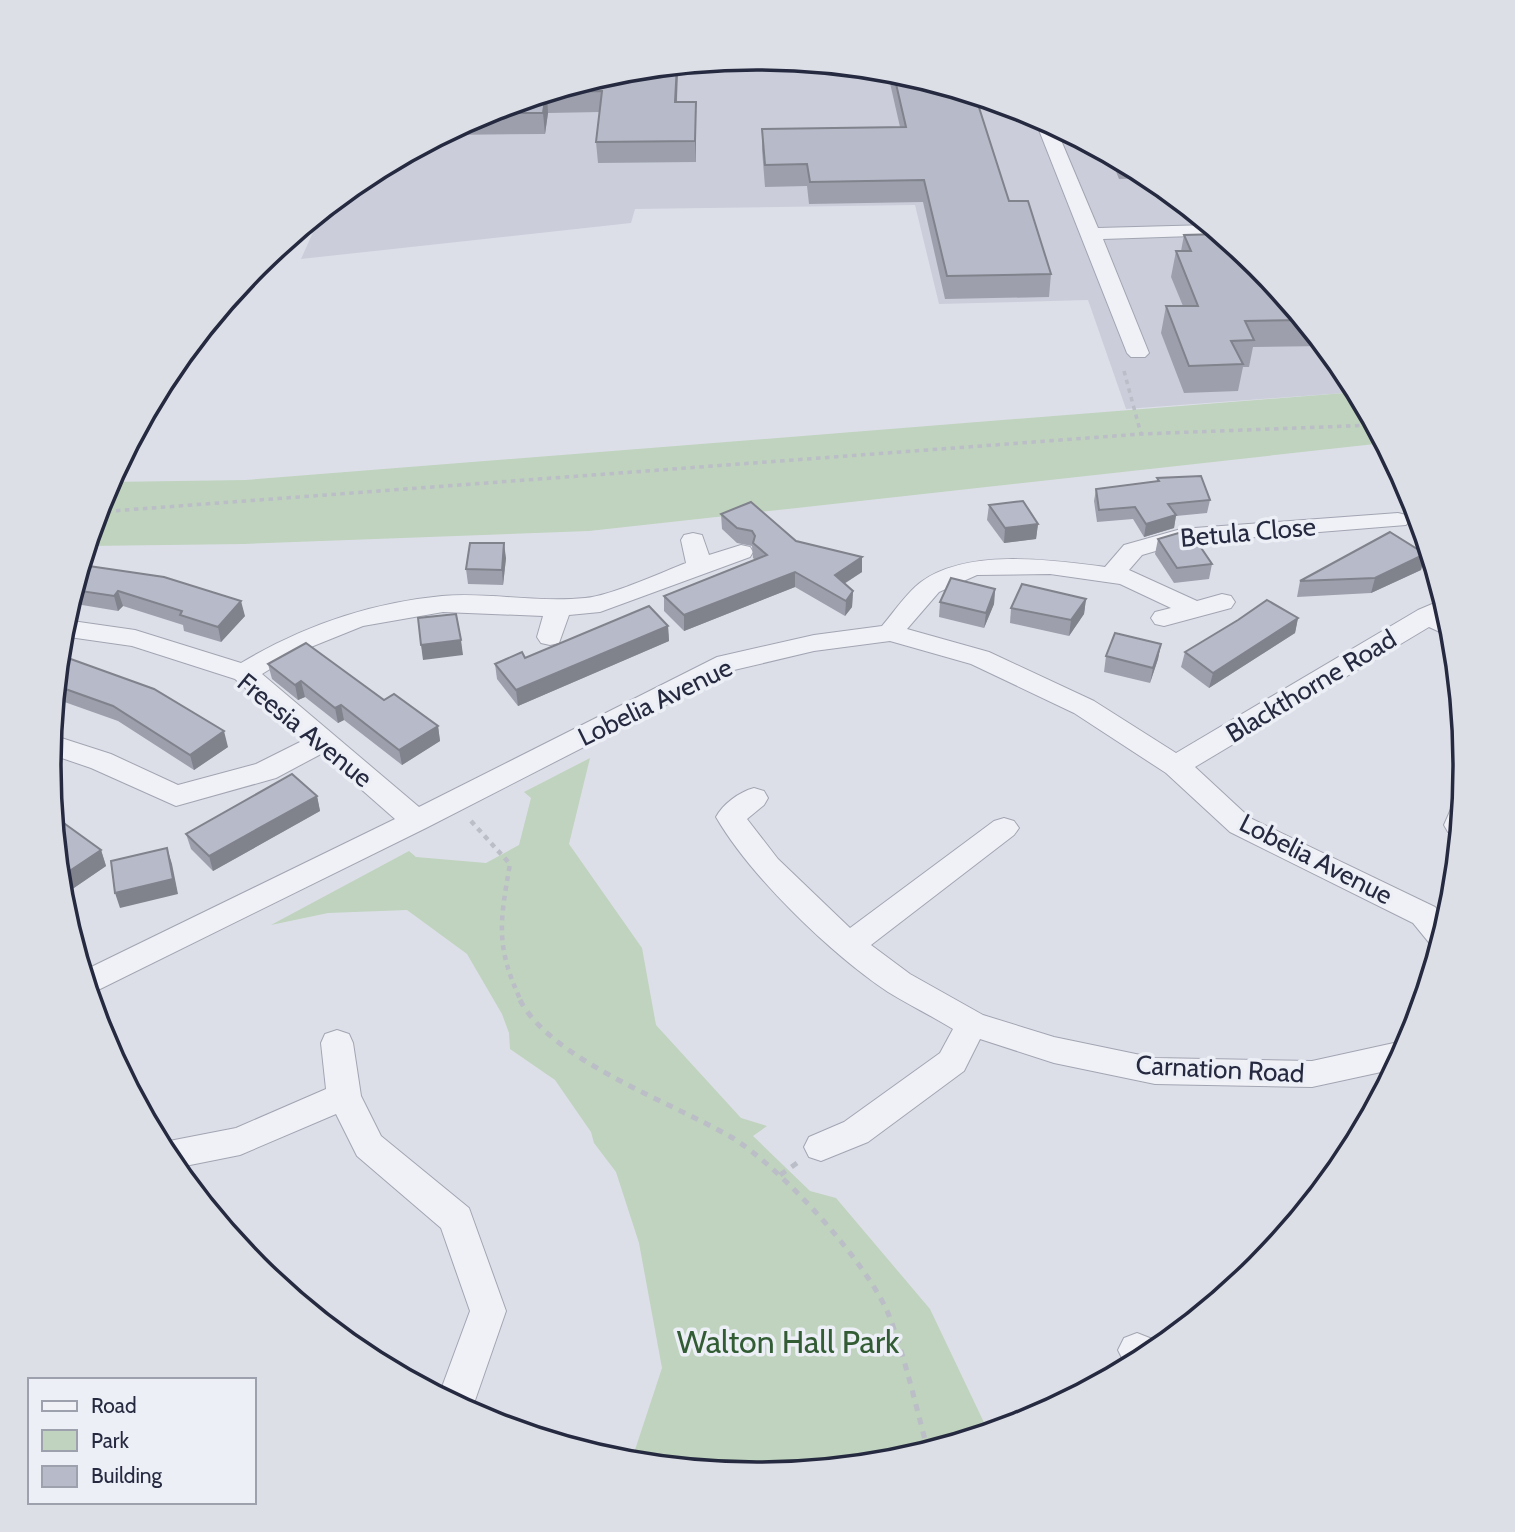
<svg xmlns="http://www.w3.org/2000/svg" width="1515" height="1532" font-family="Cabin,sans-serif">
	<rect width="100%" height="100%" fill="#dddfe8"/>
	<!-- built -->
	<polygon fill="#cbceda" points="758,58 896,71 1029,112 1151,177 1259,265 1347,373 1357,392 1126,409 1088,300 939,304 915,205 635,209 631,223 301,259 322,212 364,177 487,111 620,71"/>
	<!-- green -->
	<g fill="#bfd3be">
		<polygon points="1357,392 1384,443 589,531 244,544 87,546 103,495 110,482 246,480"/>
		<polygon points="590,758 569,844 642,948 656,1025 741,1118 767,1126 753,1136 810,1191 836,1198 930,1309 989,1433 895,1461 757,1474 631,1462 662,1368 639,1243 616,1172 594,1143 591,1132 555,1080 510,1049 509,1033 502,1014 467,954 407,910 328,913 271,925 409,851 416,857 486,863 519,845 531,798 524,792"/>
	</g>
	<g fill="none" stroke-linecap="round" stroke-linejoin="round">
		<defs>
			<g id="street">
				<polygon points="1038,116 1055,126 1098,228 1210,225 1222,235 1103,239 1149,353 1145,357 1131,357 1127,353 1035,120"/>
				<path d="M1398 513 1406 515 1410 520 1406 525 1183 543 1142 555 1129 570 1197 601 1222 594 1231 596 1235 602 1231 608 1164 626 1155 624 1151 618 1155 612 1171 608 1120 584 1050 574 977 575 939 592 907 629 989 652 1094 701 1176 753 1418 610 1444 599 1453 638 1429 627 1195 767 1250 818 1435 907 1447 922 1439 948 1431 945 1413 923 1230 832 1166 773 1074 713 971 664 890 641 814 651 734 670 426 828 90 994 83 971 395 819 321 754 276 778 176 806 91 768 50 754 52 735 111 754 178 785 256 764 304 740 235 679 132 646 62 636 65 620 135 630 241 663C303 626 370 603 442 596 488 592 537 603 585 598 610 596 660 573 686 563L681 540 684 535 693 533 702 535 709 555 741 545 750 547 753 552 750 557 600 612 569 615 559 643 550 645 541 643 537 637 543 616 443 612 363 626 296 653 262 674 419 807 717 657 814 635 882 626C894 612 907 592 921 582 967 548 1052 560 1105 567L1124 545 1181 529Z"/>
				<path d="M754 788 764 791 768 798 764 805 747 819 778 859 850 928 994 821 1004 818 1014 821 1019 828 1014 835 871 945 910 974 983 1015 1054 1037 1155 1058 1312 1061 1403 1041 1409 1043 1395 1069 1312 1087 1155 1084 1054 1063 980 1039 964 1071 868 1142 821 1161 809 1157 804 1147 809 1137 844 1122 940 1053 953 1029C932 1016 909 1005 888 992 831 954 750 876 716 817 723 804 739 792 754 788Z"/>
				<polygon points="1461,806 1459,835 1458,835 1448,832 1444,825 1451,809"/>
				<polygon points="337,1030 349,1034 353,1043 361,1096 381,1136 469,1208 506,1311 471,1412 439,1395 470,1311 441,1228 357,1156 336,1114 240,1155 175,1168 159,1143 236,1128 326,1089 321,1043 325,1034"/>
				<polygon points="1137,1333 1165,1344 1132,1365 1124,1362 1118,1350 1124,1338"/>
			</g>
		</defs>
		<!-- street casing -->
		<use href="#street" stroke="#a2a5b2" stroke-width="2"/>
		<!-- path-far2 -->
		<g stroke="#bbbdc7" stroke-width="3.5" stroke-dasharray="4.5 4.5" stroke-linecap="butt">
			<polyline points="1124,371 1141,434"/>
			<polyline points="98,512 1141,434 1375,425"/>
		</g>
		<!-- path-far1 -->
		<path stroke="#bbbdc7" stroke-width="4.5" stroke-dasharray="5 5" stroke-linecap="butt" d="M471 821 510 864C500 921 495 946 521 1001"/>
		<!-- path -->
		<g stroke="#bbbdc7" stroke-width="5" stroke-dasharray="7 7" stroke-linecap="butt">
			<path d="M520 1000C551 1060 671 1102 731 1137 780 1166 870 1265 890 1318 906 1361 916 1407 928 1451"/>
			<polyline points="780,1175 797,1163"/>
		</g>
		<!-- street -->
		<use href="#street" fill="#f0f1f6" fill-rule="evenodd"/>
	</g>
	<!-- wall -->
	<g fill="#9da0ac">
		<polygon points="678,65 677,102 696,123 696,162 598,163 596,142 600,112 548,113 545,134 443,135 487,111 620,71"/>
		<polygon points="887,70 896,71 1009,201 1051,274 1049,297 945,299 923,202 809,204 807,186 765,187 762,150 762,129 900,127"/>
		<polygon points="1109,154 1151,177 1152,178 1119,179"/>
		<polygon points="1184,235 1259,265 1325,346 1253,347 1249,367 1243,367 1238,391 1184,393 1161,333 1166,306 1183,306 1171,277 1176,251 1181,251"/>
		<polygon points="1390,458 1392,458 1414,500 1404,501 1386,472"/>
		<polygon points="1157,478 1210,500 1207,513 1176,516 1174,528 1144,537 1133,519 1097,522 1094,501 1096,489 1157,481"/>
		<polygon points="989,505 1038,524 1036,539 1004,543 987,520"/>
		<polygon points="721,514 796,541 862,557 862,572 844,584 853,591 852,607 845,616 795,587 684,631 664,611 664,596 755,560 753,558 752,546 737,543 722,529"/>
		<polygon points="1158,539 1212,564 1209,579 1174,583 1155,554"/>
		<polygon points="1425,554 1421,570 1371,593 1297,597 1300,581"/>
		<polygon points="506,558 503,585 468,584 466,569"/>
		<polygon points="82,565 245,616 221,642 184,631 183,625 123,606 118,611 70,603"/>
		<polygon points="995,589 994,604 984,628 939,617 940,602"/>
		<polygon points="1086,599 1084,614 1069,636 1010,623 1011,608"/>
		<polygon points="1298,618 1295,633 1209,688 1181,667 1185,652"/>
		<polygon points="668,626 669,641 518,706 497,679 495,664"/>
		<polygon points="1161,644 1158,659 1150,683 1104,672 1106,656"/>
		<polygon points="60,656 228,747 194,770 118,721 56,699"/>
		<polygon points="268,664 384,700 438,726 440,741 402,765 344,720 338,723 305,697 298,700 272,679"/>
		<polygon points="317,796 320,811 213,871 191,849 186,834"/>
		<polygon points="54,816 101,850 106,866 68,892 61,887"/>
	</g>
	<!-- shaded-wall -->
	<g fill="#80828c">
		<polygon points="677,65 678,65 676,123 675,102"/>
		<polygon points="547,93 548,113 545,134 543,113"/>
		<polygon points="696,102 696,162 695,141"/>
		<polygon points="1176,515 1174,528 1144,537 1146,524"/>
		<polygon points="1038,524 1036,539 1004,543 1005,528"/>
		<polygon points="504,543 506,558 503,585 502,570"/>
		<polygon points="1425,554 1421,570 1371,593 1375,578"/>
		<polygon points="862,557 862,572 834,590 835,575"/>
		<polygon points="795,572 795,587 684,631 684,615"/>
		<polygon points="995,589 994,604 984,628 986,613"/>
		<polygon points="118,591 123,606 118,611 114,596"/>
		<polygon points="853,591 852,607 845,616 846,601"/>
		<polygon points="1086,599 1084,614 1069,636 1071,620"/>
		<polygon points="241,601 245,616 221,642 218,627"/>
		<polygon points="1298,618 1295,633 1209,688 1213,673"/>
		<polygon points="668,626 669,641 518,706 516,690"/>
		<polygon points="461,640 463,655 423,660 421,645"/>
		<polygon points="1161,644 1158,659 1150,683 1153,668"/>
		<polygon points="301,681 305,697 298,700 295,685"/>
		<polygon points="341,705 344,720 338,723 335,708"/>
		<polygon points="438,726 440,741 402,765 399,750"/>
		<polygon points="224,731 228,747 194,770 190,755"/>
		<polygon points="317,796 320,811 213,871 209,856"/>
		<polygon points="167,848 172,864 178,894 120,908 115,893"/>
		<polygon points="101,850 106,866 68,892 62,876"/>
	</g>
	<!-- building -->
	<g fill="#b7bac8" stroke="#80828c" stroke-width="2">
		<polygon points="677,65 675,102 696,102 695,141 596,142 602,91 551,92 620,71"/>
		<polygon points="893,71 975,95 1009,201 1028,201 1051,274 947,276 924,180 810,182 807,164 765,165 762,129 906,127"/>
		<polygon points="546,93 543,113 483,113 487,111"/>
		<polygon points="1221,234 1259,265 1304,320 1245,321 1254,340 1231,341 1243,364 1189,366 1166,306 1198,306 1176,251 1191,251 1184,235"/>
		<polygon points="1390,458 1392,458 1403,477"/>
		<polygon points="1201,476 1210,500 1168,504 1176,515 1146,524 1135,507 1099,510 1096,489 1159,481 1157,478"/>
		<polygon points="1023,501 1038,524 1005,528 989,505"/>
		<polygon points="751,502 796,541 862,557 835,575 853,591 846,601 795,572 684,615 664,596 767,555 753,543 755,536 752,531 737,528 721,514"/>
		<polygon points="1189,530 1212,564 1177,568 1158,539"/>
		<polygon points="1390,532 1425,554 1375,578 1300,581"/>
		<polygon points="470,543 504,543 502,570 466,569"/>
		<polygon points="82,565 164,577 241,601 218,627 180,615 182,611 118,591 114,596 74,590"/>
		<polygon points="951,578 995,589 986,613 940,602"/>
		<polygon points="1022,584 1086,599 1071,620 1011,608"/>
		<polygon points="1267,600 1298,618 1213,673 1185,652 1238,620"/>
		<polygon points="649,606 668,626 516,690 495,664 522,652 525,658"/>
		<polygon points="456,614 461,640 421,645 418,618"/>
		<polygon points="1115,633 1161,644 1153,668 1106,656"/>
		<polygon points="306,643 384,700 394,694 438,726 399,750 341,705 335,708 301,681 295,685 268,664"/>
		<polygon points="60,656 68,658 154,689 224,731 190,755 113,706 57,686"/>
		<polygon points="292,774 317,796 209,856 186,834"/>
		<polygon points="54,816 101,850 62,876 60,874"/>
		<polygon points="167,848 173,879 115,893 111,861"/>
	</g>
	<g text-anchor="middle" stroke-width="7" stroke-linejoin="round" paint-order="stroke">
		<!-- street labels -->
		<g font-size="26" fill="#262a40" stroke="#edeff6">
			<text transform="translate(1248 532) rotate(-5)" y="9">Betula Close</text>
			<text transform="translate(1311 686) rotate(-31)" y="9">Blackthorne Road</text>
			<text transform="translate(655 702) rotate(-26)" y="9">Lobelia Avenue</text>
			<text transform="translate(305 730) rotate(39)" y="9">Freesia Avenue</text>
			<text transform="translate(1316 859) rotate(27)" y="9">Lobelia Avenue</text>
			<text transform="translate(1220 1069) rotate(3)" y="9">Carnation Road</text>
		</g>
		<!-- near-park labels -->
		<g font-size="32" fill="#325c34" stroke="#edeff6">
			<text x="788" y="1353">Walton Hall Park</text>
		</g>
	</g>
	<!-- crop -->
	<path d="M0 0H1515V1532H0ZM61 766a696 696 0 1 1 1392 0a696 696 0 1 1-1392 0Z" fill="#dddfe7" fill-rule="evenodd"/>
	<path fill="none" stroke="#262a40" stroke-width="3.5" d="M61 766a696 696 0 1 1 1392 0a696 696 0 1 1-1392 0Z"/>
	<!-- legend -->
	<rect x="28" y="1378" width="228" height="126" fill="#edeff6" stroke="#9da0ad" stroke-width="2"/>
	<rect x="42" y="1401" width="35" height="10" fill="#f0f1f6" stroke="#9da0ad" stroke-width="2"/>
	<text x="91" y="1413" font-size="21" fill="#262a40">Road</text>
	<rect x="42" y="1430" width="35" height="21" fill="#bfd3be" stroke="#9da0ad" stroke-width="2"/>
	<text x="91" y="1448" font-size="21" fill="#262a40">Park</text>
	<rect x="42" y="1466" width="35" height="21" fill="#b7bac8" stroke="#9da0ad" stroke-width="2"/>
	<text x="91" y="1483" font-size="21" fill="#262a40">Building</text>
</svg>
